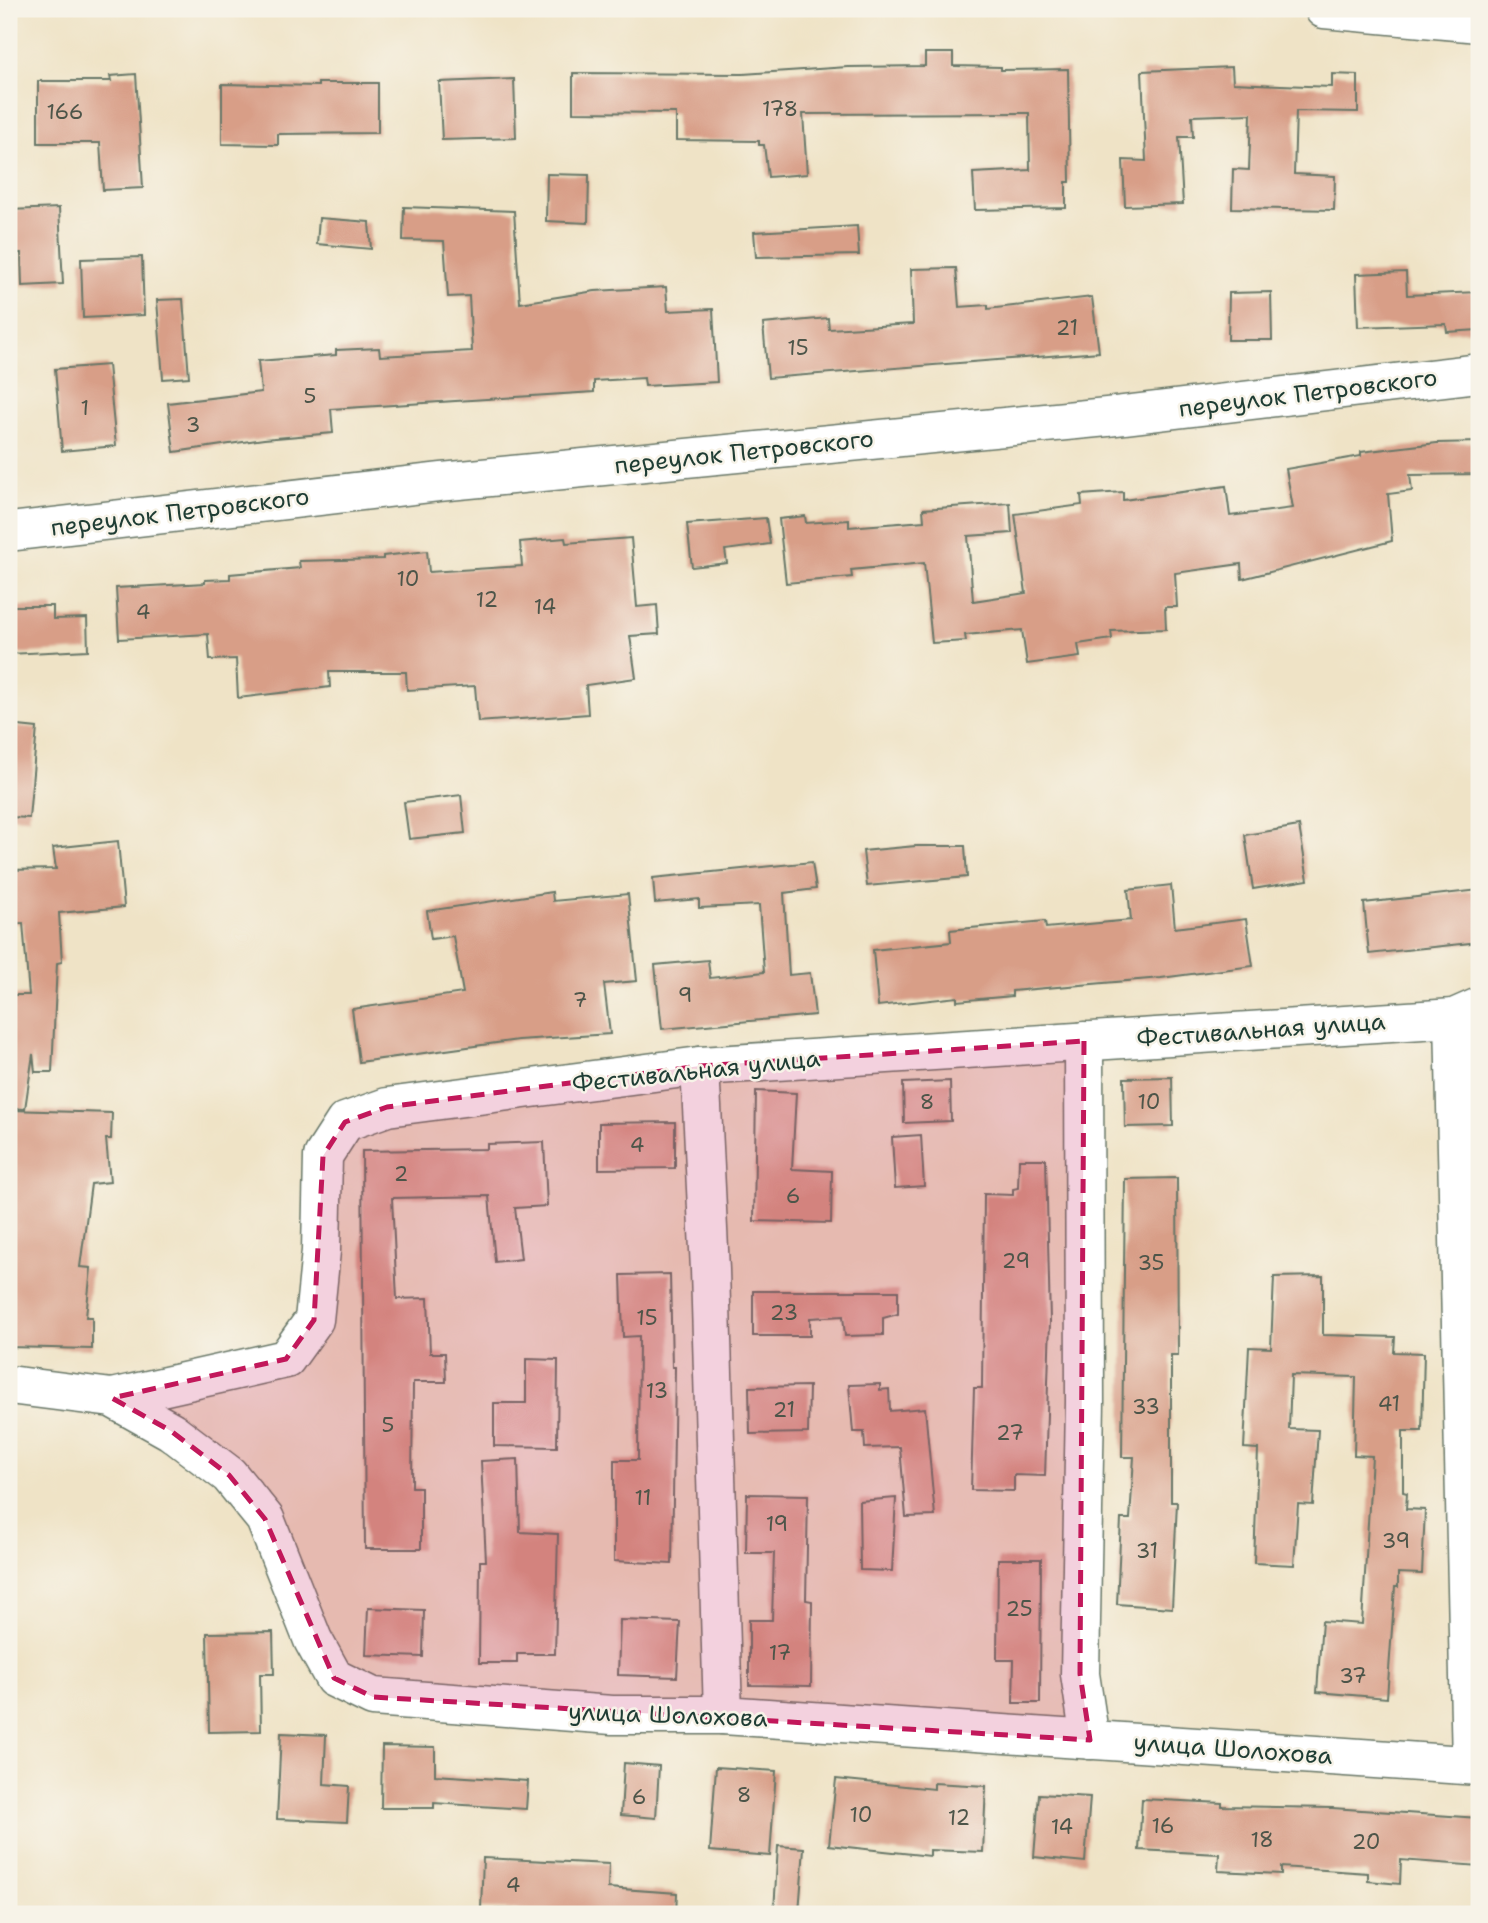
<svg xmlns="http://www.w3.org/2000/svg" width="1488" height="1923" font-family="'Shantell Sans',sans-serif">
	<rect width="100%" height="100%" fill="#f7f3e8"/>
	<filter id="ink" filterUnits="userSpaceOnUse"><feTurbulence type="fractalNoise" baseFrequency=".0143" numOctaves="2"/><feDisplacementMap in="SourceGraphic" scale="14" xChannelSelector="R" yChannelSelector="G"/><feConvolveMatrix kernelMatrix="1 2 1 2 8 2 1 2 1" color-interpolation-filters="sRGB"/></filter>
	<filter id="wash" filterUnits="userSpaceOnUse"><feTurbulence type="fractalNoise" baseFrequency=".00686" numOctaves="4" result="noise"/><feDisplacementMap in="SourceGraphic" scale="28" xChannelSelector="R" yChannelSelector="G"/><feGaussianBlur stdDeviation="1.57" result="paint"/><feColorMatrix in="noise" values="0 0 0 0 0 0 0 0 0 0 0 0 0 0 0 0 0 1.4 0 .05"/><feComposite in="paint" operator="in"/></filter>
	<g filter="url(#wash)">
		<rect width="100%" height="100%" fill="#efe3c6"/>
		<g id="blocks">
			<!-- building -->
			<g fill="#d89e87">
				<polygon points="925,53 953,53 953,66 1001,67 1001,70 1068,69 1070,182 1066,182 1066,208 975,210 973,173 1030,170 1029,113 803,114 807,174 768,177 764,145 759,145 759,141 676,140 676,113 573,112 573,73 743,74 848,67 925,66"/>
				<polygon points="1232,67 1233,83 1332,87 1332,74 1358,75 1358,112 1296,111 1294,174 1335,176 1334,210 1232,208 1233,169 1249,170 1251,114 1192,116 1193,137 1179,137 1183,204 1125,206 1123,160 1146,161 1142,71"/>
				<polygon points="136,74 143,188 103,190 100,143 38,143 38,81 111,81 110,76"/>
				<polygon points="514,79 516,138 442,140 439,82"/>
				<polygon points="318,83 378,83 378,133 278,134 278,145 222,144 222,84 318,86"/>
				<polygon points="547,174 589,175 588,223 546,221"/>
				<polygon points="404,207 514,211 520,303 595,291 666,287 668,311 713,309 717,382 645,386 644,378 594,381 594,392 331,409 333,433 264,439 174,452 168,403 261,392 258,361 336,355 336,350 379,348 380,356 472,351 469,296 448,297 444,241 403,240"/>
				<polygon points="59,208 63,284 22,286 21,253 9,253 9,210"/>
				<polygon points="319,218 369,222 371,249 317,244"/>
				<polygon points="857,226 859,255 756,257 754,232"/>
				<polygon points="142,257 144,315 83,318 81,259"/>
				<polygon points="956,268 959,307 988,305 988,309 1092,297 1099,352 768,378 763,324 828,318 829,329 913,324 911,269"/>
				<polygon points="1406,272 1407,295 1479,292 1479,330 1447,332 1446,324 1358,327 1356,274"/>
				<polygon points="1271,292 1272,340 1228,340 1229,293"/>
				<polygon points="183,299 189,377 163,379 157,300"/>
				<polygon points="108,365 116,446 62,451 55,369"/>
				<polygon points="1479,442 1479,474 1410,475 1412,491 1388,494 1392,541 1242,579 1241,564 1175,573 1177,607 1165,607 1166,629 1111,631 1112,639 1078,644 1080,657 1027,664 1022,630 965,635 966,641 932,643 924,563 851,570 852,577 786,583 779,519 805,516 806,523 849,520 849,527 924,521 923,509 1010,503 1012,533 968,536 973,601 1026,593 1015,514 1082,505 1081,495 1123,492 1123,500 1226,486 1230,516 1293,508 1286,469 1361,456 1361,452 1437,443"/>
				<polygon points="766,518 770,544 725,550 727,563 692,567 687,524"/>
				<polygon points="565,538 566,543 631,538 637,607 657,605 659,634 630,636 636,678 586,685 588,714 478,722 475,686 407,690 406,672 329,672 330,687 238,698 236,659 210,660 208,634 119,639 116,588 205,583 205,580 230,579 230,574 300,568 299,561 383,559 383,556 427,551 429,572 522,566 520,542"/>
				<polygon points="9,606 53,606 53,619 87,618 88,650 9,654"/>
				<polygon points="9,725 37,728 29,818 9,817"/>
				<polygon points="461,795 465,833 409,839 404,802"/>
				<polygon points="1299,826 1308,880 1253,889 1245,835"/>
				<polygon points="118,841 124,907 59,913 62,962 57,963 52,1072 35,1072 33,1054 25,1109 9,1108 9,995 29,995 23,923 9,924 9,870 56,869 53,848"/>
				<polygon points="916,846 965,846 967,877 867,886 863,851"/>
				<polygon points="812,862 816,889 784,893 789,975 810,973 815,1015 662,1029 655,965 708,960 710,978 764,972 759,905 699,908 699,899 655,903 653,878"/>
				<polygon points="1171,885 1175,928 1246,919 1253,966 1161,978 1012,991 1012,996 957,1001 957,997 878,1006 873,950 951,942 950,930 1045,921 1046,928 1131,920 1128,890"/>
				<polygon points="1479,890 1479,942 1369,954 1364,903"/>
				<polygon points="552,892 553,901 628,894 637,981 604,984 610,1034 518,1040 359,1062 352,1009 463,993 453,936 431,939 427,911"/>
				<polygon points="1172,1077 1173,1126 1125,1127 1124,1078"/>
				<polygon points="950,1081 951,1121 904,1123 903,1083"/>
				<polygon points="756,1091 796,1093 792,1169 832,1171 831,1223 754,1221"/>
				<polygon points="9,1110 112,1113 111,1139 106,1139 110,1182 91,1184 80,1267 91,1268 86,1317 92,1317 92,1349 9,1347"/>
				<polygon points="675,1122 675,1168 599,1169 599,1123"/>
				<polygon points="921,1135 924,1186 895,1188 892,1137"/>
				<polygon points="544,1142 547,1206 515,1208 521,1259 495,1262 489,1196 392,1198 397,1299 428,1298 430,1353 445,1353 446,1382 413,1382 412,1487 421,1487 421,1549 365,1549 362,1151 487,1149 487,1144"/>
				<polygon points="1019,1159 1046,1159 1050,1321 1045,1476 1014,1475 1014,1491 971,1490 974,1388 982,1388 984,1194 1013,1195 1013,1189 1018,1188"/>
				<polygon points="1177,1178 1178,1355 1171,1355 1171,1502 1177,1502 1172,1608 1117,1604 1121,1519 1130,1519 1134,1457 1122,1457 1125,1179"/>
				<polygon points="670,1274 672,1367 675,1367 672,1564 614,1561 614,1460 638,1460 639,1336 623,1337 621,1275"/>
				<polygon points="1323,1276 1323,1335 1395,1337 1394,1352 1424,1353 1422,1431 1403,1431 1403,1492 1407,1493 1406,1509 1425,1510 1422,1574 1398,1573 1398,1587 1395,1587 1387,1698 1317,1692 1322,1621 1362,1624 1372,1456 1354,1455 1356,1377 1291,1375 1289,1429 1318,1430 1313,1505 1298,1504 1294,1565 1254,1563 1258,1449 1244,1448 1249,1347 1271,1348 1274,1277"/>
				<polygon points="753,1291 898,1291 898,1314 883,1318 883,1335 845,1336 843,1316 810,1318 810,1336 753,1336"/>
				<polygon points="526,1359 558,1360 557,1447 494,1446 494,1403 526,1403"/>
				<polygon points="880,1384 880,1390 889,1389 890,1411 925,1408 935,1516 906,1517 900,1447 865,1448 864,1432 853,1432 849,1385"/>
				<polygon points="809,1386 808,1433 750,1434 749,1387"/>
				<polygon points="518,1459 520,1532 558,1534 555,1654 517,1654 517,1663 479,1663 480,1561 486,1561 481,1461"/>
				<polygon points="747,1494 808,1495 806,1600 812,1601 811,1686 749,1685 749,1620 772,1620 774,1553 746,1553"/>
				<polygon points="896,1498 892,1571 860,1570 859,1501"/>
				<polygon points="998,1559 1041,1559 1040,1703 1013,1703 1014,1660 997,1660"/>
				<polygon points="368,1608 424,1610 423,1657 366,1655"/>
				<polygon points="620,1620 680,1622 677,1677 618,1675"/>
				<polygon points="273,1632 274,1674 260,1674 261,1731 209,1732 207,1633"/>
				<polygon points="281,1733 326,1735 324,1784 349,1786 347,1822 277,1819"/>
				<polygon points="382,1746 435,1747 435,1775 528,1781 526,1809 434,1803 434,1808 381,1808"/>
				<polygon points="624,1763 659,1766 656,1818 621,1815"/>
				<polygon points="716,1767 776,1771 770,1856 710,1851"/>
				<polygon points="836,1779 934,1789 934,1783 986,1786 983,1852 930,1850 930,1856 829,1845"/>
				<polygon points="1039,1794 1090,1797 1085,1862 1034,1857"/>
				<polygon points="1142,1799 1222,1803 1222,1806 1332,1808 1479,1818 1479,1866 1401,1860 1400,1884 1368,1881 1368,1873 1281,1867 1281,1874 1218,1871 1219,1854 1139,1850"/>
				<polygon points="778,1846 804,1848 799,1912 774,1911"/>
				<polygon points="483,1858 609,1864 608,1888 677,1893 676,1914 481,1909"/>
			</g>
		</g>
	</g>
	<g filter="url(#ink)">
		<use href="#blocks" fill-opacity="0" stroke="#687767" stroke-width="2"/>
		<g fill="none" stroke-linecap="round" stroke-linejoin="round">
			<defs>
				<g id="minor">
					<polyline points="1324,9 1479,23"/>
					<polyline points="9,532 440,482 1107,417 1479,373"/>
					<polyline points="1454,1018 1471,1764"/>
					<polyline points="1084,1041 1085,1402 1080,1674 1090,1740"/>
					<polyline points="700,1066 710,1270 723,1715"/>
					<polyline points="9,1385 112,1398 171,1431 229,1475 265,1519 313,1640 334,1678 373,1697 612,1715 723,1715 1479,1766"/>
					<polyline points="112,1398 286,1359 314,1320 321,1251 323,1156 345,1122 387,1107 700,1066 1454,1018 1479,1007"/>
				</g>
			</defs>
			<!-- minor casing -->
			<use href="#minor" stroke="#687767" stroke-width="41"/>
			<!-- minor -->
			<use href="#minor" stroke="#fff" stroke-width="38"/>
		</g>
	</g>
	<!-- marked area -->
	<path fill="#c2185b" fill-opacity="0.2" stroke="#c2185b" stroke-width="5" stroke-dasharray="14 9" stroke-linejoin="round" d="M1084 1041 1080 1674 1090 1740 373 1697 334 1678 265 1519 229 1475 171 1431 112 1398 286 1359 314 1320 323 1156 345 1122 387 1107 700 1066Z"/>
	<g text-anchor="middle" stroke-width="5" stroke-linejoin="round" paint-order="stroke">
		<!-- number labels -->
		<g font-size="21" fill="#4d5549">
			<text x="780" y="116">178</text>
			<text x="65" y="119">166</text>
			<text x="1067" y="335">21</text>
			<text x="798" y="355">15</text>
			<text x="310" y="403">5</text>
			<text x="85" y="415">1</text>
			<text x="193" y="432">3</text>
			<text x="408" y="586">10</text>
			<text x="487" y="607">12</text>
			<text x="545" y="614">14</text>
			<text x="143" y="619">4</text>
			<text x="685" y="1002">9</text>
			<text x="580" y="1007">7</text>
			<text x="927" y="1109">8</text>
			<text x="1149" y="1109">10</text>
			<text x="637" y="1152">4</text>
			<text x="401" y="1181">2</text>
			<text x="793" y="1203">6</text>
			<text x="1016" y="1268">29</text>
			<text x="1151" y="1270">35</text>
			<text x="784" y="1320">23</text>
			<text x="647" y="1325">15</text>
			<text x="657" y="1398">13</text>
			<text x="1389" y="1411">41</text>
			<text x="1146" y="1414">33</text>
			<text x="784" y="1417">21</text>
			<text x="388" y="1432">5</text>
			<text x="1010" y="1440">27</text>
			<text x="643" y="1505">11</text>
			<text x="777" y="1531">19</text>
			<text x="1396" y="1548">39</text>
			<text x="1147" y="1558">31</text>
			<text x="1019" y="1616">25</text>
			<text x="780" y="1660">17</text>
			<text x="1353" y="1683">37</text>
			<text x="744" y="1802">8</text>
			<text x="639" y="1804">6</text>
			<text x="861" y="1822">10</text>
			<text x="959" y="1825">12</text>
			<text x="1163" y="1833">16</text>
			<text x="1062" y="1834">14</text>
			<text x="1262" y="1847">18</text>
			<text x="1366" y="1849">20</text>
			<text x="513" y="1892">4</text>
		</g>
		<!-- street labels -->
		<g font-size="24" fill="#1f3d34" stroke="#f7f3e8">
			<text transform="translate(1308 393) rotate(-7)" y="8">переулок Петровского</text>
			<text transform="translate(744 452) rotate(-6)" y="8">переулок Петровского</text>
			<text transform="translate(180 512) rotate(-7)" y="8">переулок Петровского</text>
			<text transform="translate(1261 1030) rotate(-4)" y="8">Фестивальная улица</text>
			<text transform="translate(696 1071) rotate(-6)" y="8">Фестивальная улица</text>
			<text transform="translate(668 1715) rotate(2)" y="8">улица Шолохова</text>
			<text transform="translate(1233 1749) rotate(4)" y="8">улица Шолохова</text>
		</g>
	</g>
	<!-- margin -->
	<rect width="1488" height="1923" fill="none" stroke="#f7f3e8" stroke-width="35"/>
</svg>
